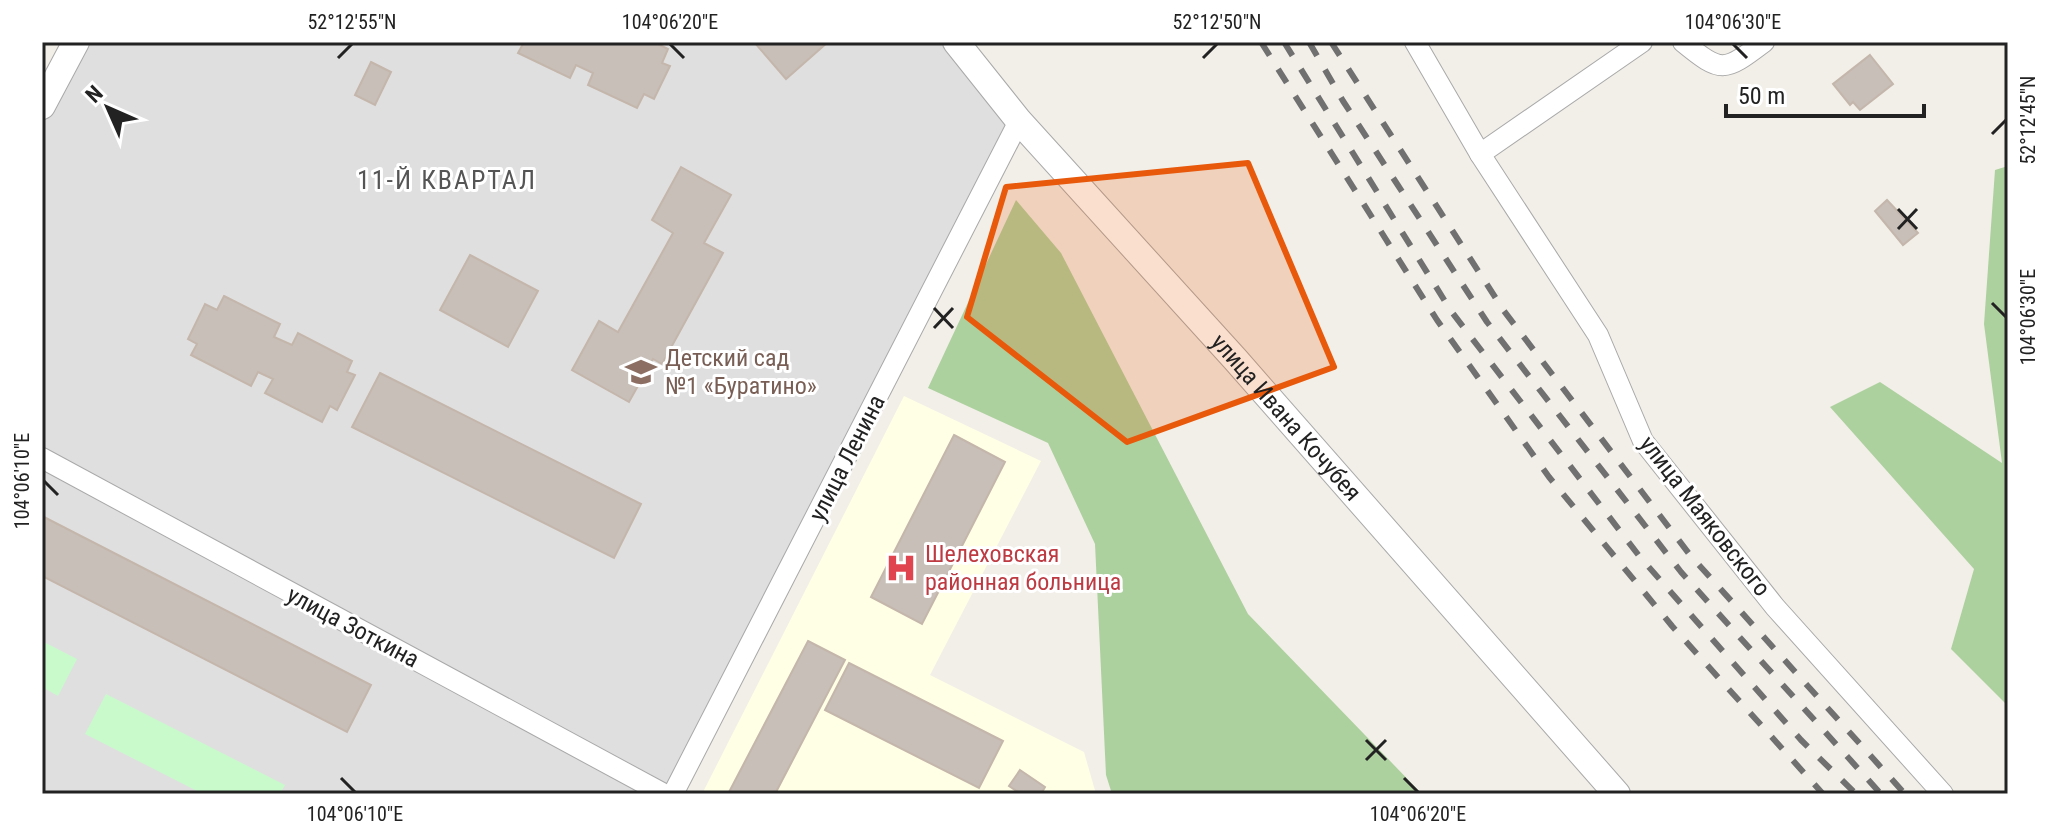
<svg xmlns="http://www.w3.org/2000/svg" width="2050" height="836" font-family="'Roboto Condensed',sans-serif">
	<rect width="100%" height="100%" fill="#f2efe9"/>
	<!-- residential -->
	<polygon fill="#e0dfdf" points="77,42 956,42 1019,121 673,794 42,794 42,110"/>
	<!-- education -->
	<polygon fill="#ffffe5" points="904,396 1041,461 930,675 1084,752 1096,794 702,794"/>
	<!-- forest -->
	<g fill="#add19e">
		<polygon points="2008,166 2008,706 1951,649 1974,569 1830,407 1880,382 2002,463 1984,324 1995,170"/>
		<polygon points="1016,200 1061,253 1248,614 1422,794 1112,794 1106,775 1095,544 1048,443 928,388"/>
	</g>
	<!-- park -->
	<g fill="#c8facc">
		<polygon points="42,641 77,659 58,696 42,687"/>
		<polygon points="106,694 285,785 280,794 203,794 85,734"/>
	</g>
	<!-- building -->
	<g fill="#c7bfb8" stroke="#c4b6ab" stroke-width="2">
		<polygon points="524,42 654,42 668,49 662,63 670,66 654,99 644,94 637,108 588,85 593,73 576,65 570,78 518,53"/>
		<polygon points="754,42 828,42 786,79"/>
		<polygon points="1870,55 1893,84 1860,110 1853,102 1850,105 1833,84"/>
		<polygon points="371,62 391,72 375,105 355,95"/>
		<polygon points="681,167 731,195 704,243 723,253 662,364 653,359 629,402 572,370 599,321 618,332 673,233 652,220"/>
		<polygon points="1887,200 1918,233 1903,245 1875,211"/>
		<polygon points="470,255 538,291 508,347 440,310"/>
		<polygon points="224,296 280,324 274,337 292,345 298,333 352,361 347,372 355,375 337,410 330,406 322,422 265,393 273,379 258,372 251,386 191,355 197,344 188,339 205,304 217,310"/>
		<polygon points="380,373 641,504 614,558 352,427"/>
		<polygon points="954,435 1005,462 922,624 871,597"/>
		<polygon points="42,516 371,685 347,732 42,576"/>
		<polygon points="808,641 845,660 775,794 728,794"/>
		<polygon points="849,663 1003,741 979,788 825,710"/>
		<polygon points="1020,770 1045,787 1041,794 1021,794 1009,786"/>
	</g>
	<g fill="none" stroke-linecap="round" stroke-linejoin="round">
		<defs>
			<g id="minor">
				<polyline points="1415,42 1480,154 1598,335 1643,441 1775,607 1943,794"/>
				<path d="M1683 42C1722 74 1724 72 1764 42"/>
				<polyline points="1480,154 1642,42"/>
				<polyline points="42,458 664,794"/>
				<polyline points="673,794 1019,121"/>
			</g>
			<g id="tertiary">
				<path id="s1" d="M956 42 1019 121 1235 359 1617 794"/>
				<polyline points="42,106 76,42"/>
			</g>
		</defs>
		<!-- minor casing -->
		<use href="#minor" stroke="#a9a9a9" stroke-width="22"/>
		<!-- tertiary casing -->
		<use href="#tertiary" stroke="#a9a9a9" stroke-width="28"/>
		<!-- minor -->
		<use href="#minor" stroke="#fff" stroke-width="20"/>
		<!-- tertiary -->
		<use href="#tertiary" stroke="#fff" stroke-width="26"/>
		<!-- rail -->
		<g stroke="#707070" stroke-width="6" stroke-dasharray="16 16" stroke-linecap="butt">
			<polyline points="1261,42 1437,320 1549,477 1672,626 1823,794"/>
			<polyline points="1284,42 1451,311 1640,557 1801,740 1856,794"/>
			<polyline points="1309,42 1343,101 1487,322 1681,572 1881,794"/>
			<polyline points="1331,42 1504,311 1690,555 1905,794"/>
		</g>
	</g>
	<!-- marked area -->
	<path fill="#e8590c" fill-opacity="0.2" stroke="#e8590c" stroke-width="6" stroke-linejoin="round" d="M1248 163 1334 367 1127 442 967 317 1006 187Z"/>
	<!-- ticks -->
	<path fill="none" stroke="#222" stroke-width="3" d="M670 44 684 58M1733 44 1747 58M338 58 352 44M1203 58 1217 44M1992 134 2006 120M1898 209 1917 229M1898 229 1917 209M1992 303 2006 317M934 308 953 328M934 328 953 308M44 481 58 495M1366 740 1386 760M1366 760 1386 740M341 778 355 792M1404 778 1418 792"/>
	<!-- icons -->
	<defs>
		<symbol id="school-bare" viewBox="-9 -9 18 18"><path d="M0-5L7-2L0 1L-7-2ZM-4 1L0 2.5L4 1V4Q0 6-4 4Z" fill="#8d6e63" stroke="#fff" stroke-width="2.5" paint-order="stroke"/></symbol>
		<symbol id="hospital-bare" viewBox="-9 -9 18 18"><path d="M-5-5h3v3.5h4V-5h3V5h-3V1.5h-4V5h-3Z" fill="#e0444e" stroke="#fff" stroke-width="2.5" paint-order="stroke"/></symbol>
	</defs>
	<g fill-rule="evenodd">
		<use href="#school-bare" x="619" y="350" width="44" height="44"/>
		<use href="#hospital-bare" x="879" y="546" width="44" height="44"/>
	</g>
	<g text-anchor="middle" stroke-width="6" stroke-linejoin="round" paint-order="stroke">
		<!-- education labels -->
		<g font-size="24" fill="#785e54" stroke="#fff" text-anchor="start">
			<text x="665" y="366">Детский сад<tspan x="665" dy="28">№1 «Буратино»</tspan></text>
		</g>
		<!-- street labels -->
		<g font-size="24" fill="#222" stroke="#fff">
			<text dy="8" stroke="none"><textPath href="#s1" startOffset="500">улица Ивана Кочубея</textPath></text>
			<text transform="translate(847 458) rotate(-63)" y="8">улица Ленина</text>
			<text transform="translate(1705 516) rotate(52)" y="8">улица Маяковского</text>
			<text transform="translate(353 627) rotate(28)" y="8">улица Зоткина</text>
		</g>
		<!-- health labels -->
		<g font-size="24" fill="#be3a42" stroke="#fff" text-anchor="start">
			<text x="925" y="562">Шелеховская<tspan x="925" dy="28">районная больница</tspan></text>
		</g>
		<!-- neighbourhood labels -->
		<g font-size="26" letter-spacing="2" fill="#555" stroke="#fff">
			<text x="447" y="189">11-Й КВАРТАЛ</text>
		</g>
	</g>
	<!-- border -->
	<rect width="2050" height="836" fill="none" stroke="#ffffff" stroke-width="88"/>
	<!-- north arrow -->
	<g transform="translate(108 108) rotate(315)" stroke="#ffffff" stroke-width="6" paint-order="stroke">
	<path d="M0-6L14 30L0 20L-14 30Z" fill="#222222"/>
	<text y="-12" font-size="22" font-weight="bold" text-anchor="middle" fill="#222222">N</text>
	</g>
	<!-- scale -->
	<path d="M1726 104v12h198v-12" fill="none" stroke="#222222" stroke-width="4"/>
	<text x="1738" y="104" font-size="24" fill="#222222" stroke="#ffffff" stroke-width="6" paint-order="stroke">50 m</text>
	<rect x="44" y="44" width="1962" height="748" fill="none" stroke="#222" stroke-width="3"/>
	<g font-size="20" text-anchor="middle" fill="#222">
		<text x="352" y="29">52°12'55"N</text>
		<text x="670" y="29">104°06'20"E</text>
		<text x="1217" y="29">52°12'50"N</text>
		<text x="1733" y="29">104°06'30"E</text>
		<text transform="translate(2028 120) rotate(-90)" y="7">52°12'45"N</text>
		<text transform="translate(2028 317) rotate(-90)" y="7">104°06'30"E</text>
		<text transform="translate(22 481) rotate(-90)" y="7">104°06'10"E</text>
		<text x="355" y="821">104°06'10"E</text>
		<text x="1418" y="821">104°06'20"E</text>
	</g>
</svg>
